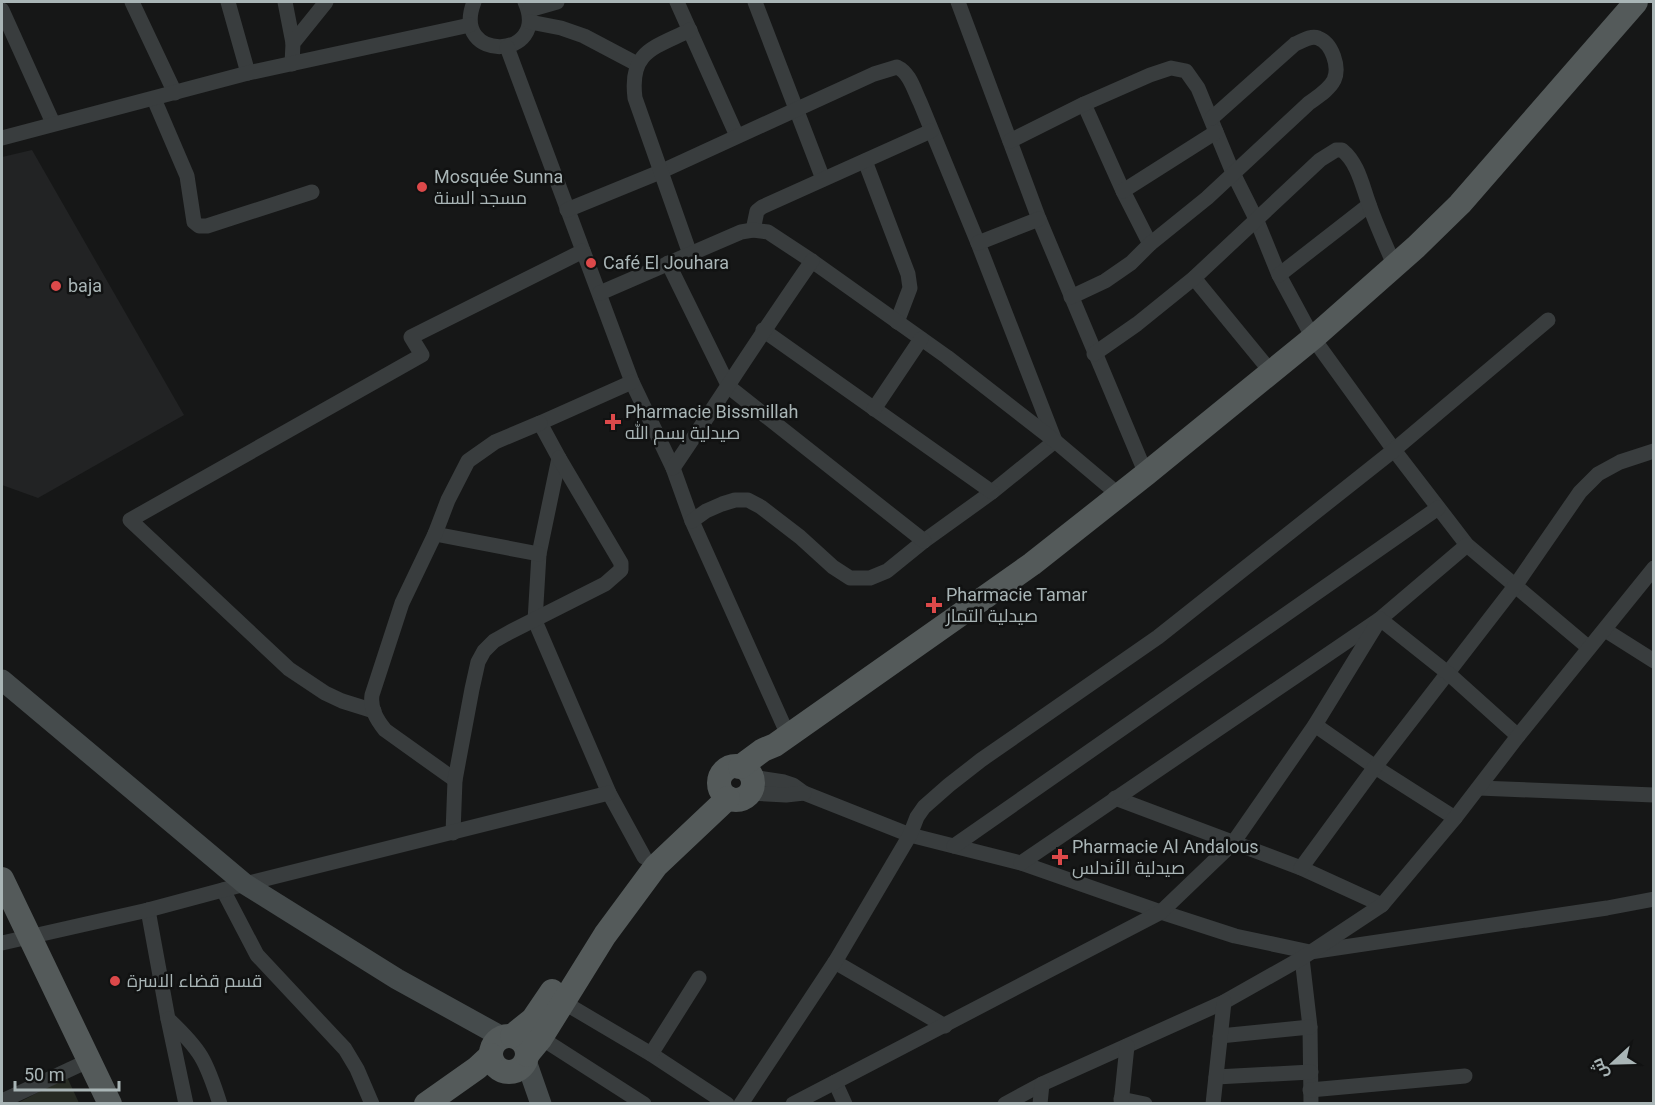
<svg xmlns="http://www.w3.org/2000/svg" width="1655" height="1105" font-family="Roboto,Cairo,sans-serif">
	<rect width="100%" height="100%" fill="#161717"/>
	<!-- built -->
	<polygon fill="#222324" points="32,150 184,415 38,498 2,485 2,157"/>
	<!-- green -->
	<polygon fill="#282c24" points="67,1077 79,1103 16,1104"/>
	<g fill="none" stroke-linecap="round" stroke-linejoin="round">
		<!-- street -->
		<g stroke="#393d3e" stroke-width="15">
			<polyline points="132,2 175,93"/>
			<polyline points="228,2 248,73"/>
			<polyline points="285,2 293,43"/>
			<path d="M474 2C450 63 551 60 525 2"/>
			<polyline points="677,2 737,136"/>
			<polyline points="755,2 823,179"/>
			<polyline points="958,2 1039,219 1146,474"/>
			<polyline points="2,10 53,123"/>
			<polyline points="529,10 557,2"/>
			<polyline points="530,22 561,28 584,36 637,64"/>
			<polyline points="507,47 632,382 673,468 692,521 788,735"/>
			<polyline points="292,64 293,43 326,2"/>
			<polyline points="154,99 187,176 194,222 199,226 207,226 312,192"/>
			<polyline points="1084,104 1123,191 1150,244"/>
			<polyline points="2,138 248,73 470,25"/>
			<polyline points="1010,141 1084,104 1150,75 1171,68 1186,71 1198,88 1233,173 1257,221 1279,275 1313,338 1394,450 1467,545 1589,648"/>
			<polyline points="865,161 908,274 910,288 897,322"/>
			<polyline points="1123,191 1216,132"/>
			<path d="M567 210 660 172 874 74 897 67C910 73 914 90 920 102L978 243 1055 441 992 492 924 541 887 571 870 578H850L833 567 800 537 761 507 748 500H735L722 504 706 511 692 521"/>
			<polyline points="753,230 757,211 762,207 931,131"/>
			<polyline points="978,243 1039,219"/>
			<path d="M690 254 635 98C629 51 654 48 690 30"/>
			<polyline points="668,263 729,387 924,541"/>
			<polyline points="1279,275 1369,205"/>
			<polyline points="1194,278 1272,373"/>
			<polyline points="600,293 741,232 753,230 768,232 812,261 947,357 1055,441 1119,495"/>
			<path d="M1071 297 1105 281 1131 263 1150 244 1207 198 1309 103C1317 97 1329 90 1334 80 1340 67 1332 43 1318 38 1311 35 1302 41 1295 44L1212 118"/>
			<polyline points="763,330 992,492"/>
			<path d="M1094 354 1137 324 1194 278 1320 160 1336 150H1342C1358 163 1362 185 1369 204 1376 225 1386 245 1394 265"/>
			<polyline points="632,382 540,423 559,458 539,554 535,621 609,793 644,857"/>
			<polyline points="874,409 921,339"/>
			<path d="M673 468C720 399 764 329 812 261"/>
			<polyline points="435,534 539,554"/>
			<polyline points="1605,630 1654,661"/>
			<polyline points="374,711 342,701 325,693 289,669 130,520 422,355 411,337 583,251"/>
			<polyline points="1315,725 1375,767 1455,818"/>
			<polyline points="752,777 784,782 793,785 804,793 910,835 1021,863 1161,912 1235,936 1310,952 1607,908 1654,899"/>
			<path d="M455 780 385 730C377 720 370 709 372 695L402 603 435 534 448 500 468 461 495 442 540 423"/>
			<polyline points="1479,788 1654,795"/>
			<polyline points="749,793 786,795 804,793"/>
			<polyline points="1115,798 1301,868 1382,905"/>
			<polyline points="453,833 455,780 472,689 478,662 484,651 494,641 510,632 605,584 621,570 621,563 559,458"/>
			<polyline points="954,846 1438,508"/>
			<polyline points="1021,863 1380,619 1467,545"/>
			<polyline points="1301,868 1375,767 1515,586 1580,492 1598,474 1620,462 1654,451"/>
			<polyline points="223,890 257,955 345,1049 357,1069 372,1104"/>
			<polyline points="148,910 168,1019 186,1104"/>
			<polyline points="2,943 148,910 245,884 609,793"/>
			<polyline points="1302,958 1310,1027 1311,1104"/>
			<polyline points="835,962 945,1026"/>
			<polyline points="563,1002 651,1054 727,1104"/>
			<path d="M168 1019C201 1050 206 1060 220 1104"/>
			<polyline points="1220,1036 1310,1027"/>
			<polyline points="541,1038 644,1104"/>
			<polyline points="651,1054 699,978"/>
			<polyline points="1216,1077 1311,1072"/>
			<polyline points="835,1082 845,1104"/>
			<polyline points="1310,1090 1465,1076"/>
			<polyline points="1121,1099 1145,1104"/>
			<polyline points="2,1101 90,1060"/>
			<polyline points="741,1104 835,962 910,835 917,817 924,807 949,785 981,760 1158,637 1394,450 1548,320"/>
			<polyline points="793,1104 1161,912 1233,843 1315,725 1380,619 1449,674 1518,736"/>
			<polyline points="1005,1104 1042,1084 1224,1002 1302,958 1382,905 1455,818 1518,736 1654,568"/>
			<polyline points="1040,1104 1042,1084"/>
			<polyline points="1121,1104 1127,1046"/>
			<polyline points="1213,1104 1224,1002"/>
		</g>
		<!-- secondary -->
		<g stroke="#454b4c" stroke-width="21">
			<polyline points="2,680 245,884 397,979 502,1037"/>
			<polyline points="526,1061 541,1104"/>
		</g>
		<!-- primary -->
		<g stroke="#545a5a" stroke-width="24">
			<circle cx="736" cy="783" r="17"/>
			<polyline points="740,767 763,750 775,745 1032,564 1146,474 1313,338 1416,247 1460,204 1636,2"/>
			<polyline points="2,879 110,1104"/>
			<circle cx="509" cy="1054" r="18"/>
			<polyline points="512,1036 533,1019 552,991"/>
			<polyline points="527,1055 541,1038 605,935 656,866 728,798"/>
			<polyline points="426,1104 477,1068 491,1055"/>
		</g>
	</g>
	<!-- markers -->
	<g fill="#dc494a" stroke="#111212" stroke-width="2">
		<circle cx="422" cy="187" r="6"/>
		<circle cx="591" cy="263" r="6"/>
		<circle cx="56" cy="286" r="6"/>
		<path d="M610 413h6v6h6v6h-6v6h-6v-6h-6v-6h6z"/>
		<path d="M931 596h6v6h6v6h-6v6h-6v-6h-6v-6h6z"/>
		<path d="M1057 848h6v6h6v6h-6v6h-6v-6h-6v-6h6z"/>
		<circle cx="115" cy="981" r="6"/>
	</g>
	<g text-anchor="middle" stroke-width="5" stroke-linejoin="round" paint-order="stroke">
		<!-- poi labels -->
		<g font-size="18" fill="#a9b5b6" stroke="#111212" text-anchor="start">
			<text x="434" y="183">Mosquée Sunna<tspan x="434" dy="21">مسجد السنة</tspan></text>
			<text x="603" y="269">Café El Jouhara</text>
			<text x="68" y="292">baja</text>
			<text x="625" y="418">Pharmacie Bissmillah<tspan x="625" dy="21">صيدلية بسم الله</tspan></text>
			<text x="946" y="601">Pharmacie Tamar<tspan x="946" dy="21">صيدلية التمار</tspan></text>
			<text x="1072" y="853">Pharmacie Al Andalous<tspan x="1072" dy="21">صيدلية الأندلس</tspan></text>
			<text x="127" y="987">قسم قضاء الاسرة</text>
		</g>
	</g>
	<!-- border -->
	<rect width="1655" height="1105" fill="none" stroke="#a9b5b6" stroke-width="6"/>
	<!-- north arrow -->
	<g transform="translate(1613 1063) rotate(248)" stroke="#111212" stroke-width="4.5" paint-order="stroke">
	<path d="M0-4.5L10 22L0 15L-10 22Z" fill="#a9b5b6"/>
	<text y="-9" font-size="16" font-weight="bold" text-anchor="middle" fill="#a9b5b6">ش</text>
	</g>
	<!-- scale -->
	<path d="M15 1081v9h104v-9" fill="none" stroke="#a9b5b6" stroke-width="3"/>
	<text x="24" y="1081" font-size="18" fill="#a9b5b6" stroke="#111212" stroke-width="4.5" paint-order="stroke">50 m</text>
</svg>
